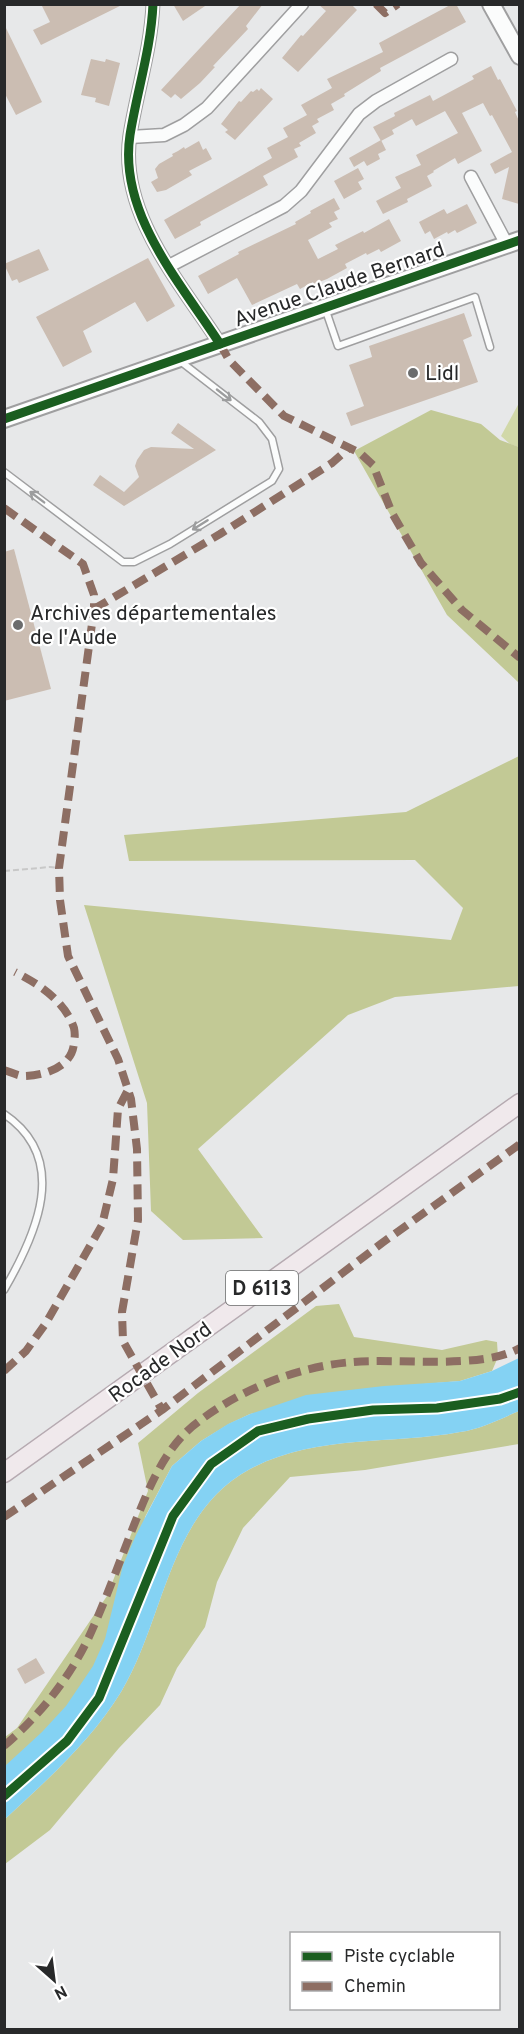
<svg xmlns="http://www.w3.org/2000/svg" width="524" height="2034" font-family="Overpass,sans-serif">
	<rect width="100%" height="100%" fill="#e7e8e9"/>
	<!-- green -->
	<polygon fill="#d1d8a8" points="519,403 519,447 510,444 501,436"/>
	<!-- forest -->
	<g fill="#c2c995">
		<polygon points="431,410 481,424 500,440 519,447 519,683 447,615 354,451"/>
		<polygon points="519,756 519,986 395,997 348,1015 198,1149 263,1238 183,1240 151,1211 147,1103 84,905 451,940 463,908 415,860 129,861 124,835 406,812"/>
		<polygon points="339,1304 354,1337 442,1350 486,1340 497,1342 498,1357 492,1371 460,1381 424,1384 250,1414 229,1424 201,1441 172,1466 145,1517 142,1540 106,1651 61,1720 5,1768 5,1737 17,1728 107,1596 148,1491 138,1443 198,1393 316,1306"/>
		<path d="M519 1411V1444L365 1470 290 1477 243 1528 217 1582 205 1627 177 1668 160 1705 119 1748 50 1830 5 1864V1819C46 1781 91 1741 121 1692 165 1619 168 1513 250 1469 316 1434 390 1445 460 1432 481 1429 500 1419 519 1411Z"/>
	</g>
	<!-- water -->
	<path fill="#84d2f3" d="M519 1358V1411C500 1419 481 1429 460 1432 390 1445 316 1434 250 1469 168 1513 165 1619 121 1692 91 1741 46 1781 5 1819V1766L42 1732 66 1706 93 1666 105 1639 123 1565 136 1535 172 1466 201 1441 228 1424 250 1414 306 1395 384 1386 460 1381 492 1371Z"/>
	<!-- building -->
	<g fill="#cbbdb2">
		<polygon points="41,4 124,4 41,45 33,30 50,22"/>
		<polygon points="173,4 208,4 183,21"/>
		<polygon points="241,4 263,4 246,26 248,29 213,66 215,67 200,83 181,99 175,94 171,98 161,90"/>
		<polygon points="318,4 351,4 357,10 298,72 282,58 301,35 303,36 326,11"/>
		<polygon points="452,4 456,4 466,22 380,68 381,71 344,94 345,96 331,104 334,110 317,119 319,122 312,126 316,133 299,143 301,146 294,149 298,157 263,176 268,185 200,222 201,225 175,239 164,220 272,158 267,148 288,137 283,128 307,115 301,105 332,88 327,79 383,52 379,43"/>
		<polygon points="4,24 42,102 16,115 4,92"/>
		<polygon points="91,59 105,62 106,59 120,63 109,106 95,102 96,98 81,95"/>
		<polygon points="491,66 498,80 500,79 517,111 515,112 519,121 519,204 502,199 509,167 495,174 490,164 512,152 492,115 490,116 483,103 462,113 482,151 458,164 455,158 433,171 434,172 427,176 432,186 407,199 408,202 383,214 376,201 401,188 395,177 421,165 416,155 458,133 445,111 416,126 412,119 392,130 394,134 381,141 373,127 395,116 394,113 430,95 433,101 474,79 472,76"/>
		<polygon points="261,88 273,99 235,140 225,132 228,130 221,124 239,101 241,102 251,91 253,92 257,89 259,91"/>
		<polygon points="381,140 386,150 378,154 380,159 367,166 364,161 354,167 349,158"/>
		<polygon points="199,141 203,150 206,148 212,159 189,171 192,175 166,190 157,192 151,182 158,178 155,169 159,164 173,156 172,154 178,151 184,147 185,149"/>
		<polygon points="358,168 364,179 358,182 362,189 344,199 334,181"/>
		<polygon points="334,198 340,209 334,212 338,219 329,223 332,227 308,240 318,259 338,249 335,245 363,231 364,233 389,219 401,241 381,252 379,249 367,255 366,253 345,264 347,268 327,279 314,284 313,282 300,289 297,284 252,305 237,278 208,294 198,276 239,254 238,252 296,224 295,222 311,213 310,211"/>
		<polygon points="467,204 477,223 457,233 455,230 448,234 447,232 434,239 430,231 425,234 419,222 444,209 447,214"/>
		<polygon points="39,249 49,270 19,283 17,279 12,281 4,264"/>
		<polygon points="148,258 175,306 147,322 135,302 83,331 92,352 63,367 36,317"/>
		<polygon points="464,313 472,336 463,340 478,382 351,426 346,413 364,406 349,365 372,357 369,346"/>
		<polygon points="178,423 216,450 124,506 93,485 100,475 124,492 139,477 135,466 137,460 144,450 151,447 194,449 171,433"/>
		<polygon points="14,549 51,689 4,701 4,552"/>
		<polygon points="36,1658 45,1673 25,1684 17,1669"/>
	</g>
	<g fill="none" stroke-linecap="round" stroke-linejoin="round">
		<defs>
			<g id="lane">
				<polyline points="325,308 338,346 475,297 490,347"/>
				<polyline points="4,472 123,562 134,562 170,544 272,481 279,469 272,439 259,422 180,361"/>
				<path d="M4 1114C71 1159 36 1235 4 1290"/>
			</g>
			<g id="street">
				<path d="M153 4C151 49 137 91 130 135 118 213 180 282 220 344"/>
				<polyline points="130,137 164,135 184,125 207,108 302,4"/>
				<polyline points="471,177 507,245"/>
				<polyline points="169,266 284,206 301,191 359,114 376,101 451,59"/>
			</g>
			<g id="secondary">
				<polyline points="491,4 520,56"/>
				<polyline points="4,419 520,240"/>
			</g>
			<polyline id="primary" points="4,1473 520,1103"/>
		</defs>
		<!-- lane casing -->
		<use href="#lane" stroke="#9f9fa0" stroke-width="9"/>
		<!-- street casing -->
		<use href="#street" stroke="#9f9fa0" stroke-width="15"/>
		<!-- secondary casing -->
		<use href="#secondary" stroke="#9f9fa0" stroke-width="20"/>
		<!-- primary casing -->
		<use href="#primary" stroke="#b6aab1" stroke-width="21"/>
		<!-- path -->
		<polyline stroke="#c8c8c8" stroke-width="2" stroke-dasharray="6 3" stroke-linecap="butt" points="4,871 50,867 59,868"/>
		<!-- lane -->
		<use href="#lane" stroke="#fbfcfc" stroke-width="6"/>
		<!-- street -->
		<use href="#street" stroke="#fbfcfc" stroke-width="12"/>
		<!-- secondary -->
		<use href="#secondary" stroke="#fbfcfc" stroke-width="16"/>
		<!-- primary -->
		<use href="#primary" stroke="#f0e9ec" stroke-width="18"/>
		<!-- quiet -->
		<g stroke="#8d6e63" stroke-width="8" stroke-dasharray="15 8" stroke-linecap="butt">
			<polyline points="376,4 385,13 398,4"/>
			<polyline points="220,344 229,360 284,416 360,453 373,465 392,513 421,563 462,610 520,658"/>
			<polyline points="4,508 83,564 94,595 94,609 59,868 60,900 68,956 118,1059 131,1099 137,1149 138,1220 122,1312 123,1341 162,1410"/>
			<polyline points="94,609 220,534 332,463 349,448"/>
			<path d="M4 1070C11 1072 20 1077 26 1076 47 1075 73 1066 74 1042 75 1037 75 1033 74 1028 65 1001 39 984 15 972"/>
			<polyline points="4,1371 26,1351 46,1323 102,1225 113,1179 118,1109 128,1090"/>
			<polyline points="4,1517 162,1410 382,1243 520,1144"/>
			<path d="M4 1746C39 1716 68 1680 88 1639 105 1602 119 1563 134 1525 149 1488 165 1446 198 1422 241 1389 299 1366 353 1362 399 1358 481 1370 520 1348"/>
		</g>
		<defs>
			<g id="cycleway">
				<path d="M153 4C151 49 137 91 130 135 118 213 180 282 220 344"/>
				<polyline points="4,419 520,240"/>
				<polyline points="4,1796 67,1741 99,1698 173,1516 211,1464 258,1431 308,1419 373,1410 437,1408 500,1399 520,1392"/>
			</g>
		</defs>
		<!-- cycleway casing -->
		<use href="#cycleway" stroke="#fff" stroke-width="13"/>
		<!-- cycleway -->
		<use href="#cycleway" stroke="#1b5e20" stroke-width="9"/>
	</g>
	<!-- one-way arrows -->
	<defs><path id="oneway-shaft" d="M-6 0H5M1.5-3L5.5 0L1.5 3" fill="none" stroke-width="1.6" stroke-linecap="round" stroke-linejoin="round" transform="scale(1.5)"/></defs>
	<g stroke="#9c9d9e">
		<use href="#oneway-shaft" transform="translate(224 395) rotate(38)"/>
		<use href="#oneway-shaft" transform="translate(37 497) rotate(-143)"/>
		<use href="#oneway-shaft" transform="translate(200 525) rotate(148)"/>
	</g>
	<!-- markers -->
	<g fill="#6b6c6d" stroke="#fff" stroke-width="2">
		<circle cx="413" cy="373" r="6"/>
		<circle cx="18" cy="625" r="6"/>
	</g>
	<g text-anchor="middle" stroke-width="4.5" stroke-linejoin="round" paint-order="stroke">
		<!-- shield labels -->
		<rect fill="#fff" stroke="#68696a" stroke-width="1.5" x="226" y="1271" width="72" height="34" rx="4.5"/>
		<g font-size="20" font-weight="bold" fill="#28292a">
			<text x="262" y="1295">D 6113</text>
		</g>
		<!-- street labels -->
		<g font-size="21" fill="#28292a" stroke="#fff">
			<text transform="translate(339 284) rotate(-19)" y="7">Avenue Claude Bernard</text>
			<text transform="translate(160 1362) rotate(-36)" y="7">Rocade Nord</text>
		</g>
		<!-- poi labels -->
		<g font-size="21" fill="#28292a" stroke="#fff" text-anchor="start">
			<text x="425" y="380">Lidl</text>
			<text x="30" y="620">Archives départementales<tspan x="30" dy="24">de l'Aude</tspan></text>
		</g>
	</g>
	<!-- border -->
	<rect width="524" height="2034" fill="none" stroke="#28292a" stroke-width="12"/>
	<!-- legend -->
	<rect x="290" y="1932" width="210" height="78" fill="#ffffff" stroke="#a9a9aa" stroke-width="1.5"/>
	<rect x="302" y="1952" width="30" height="9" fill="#1b5e20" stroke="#a9a9aa" stroke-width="1.5"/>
	<text x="344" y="1962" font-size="18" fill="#28292a">Piste cyclable</text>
	<rect x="302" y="1982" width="30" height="9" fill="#8d6e63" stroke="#a9a9aa" stroke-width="1.5"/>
	<text x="344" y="1992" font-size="18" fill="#28292a">Chemin</text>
	<!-- north arrow -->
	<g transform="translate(54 1980) rotate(152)" stroke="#ffffff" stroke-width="4.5" paint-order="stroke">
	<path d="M0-4.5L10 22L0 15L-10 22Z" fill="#28292a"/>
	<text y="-9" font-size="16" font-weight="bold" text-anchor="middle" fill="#28292a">N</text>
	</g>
</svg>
